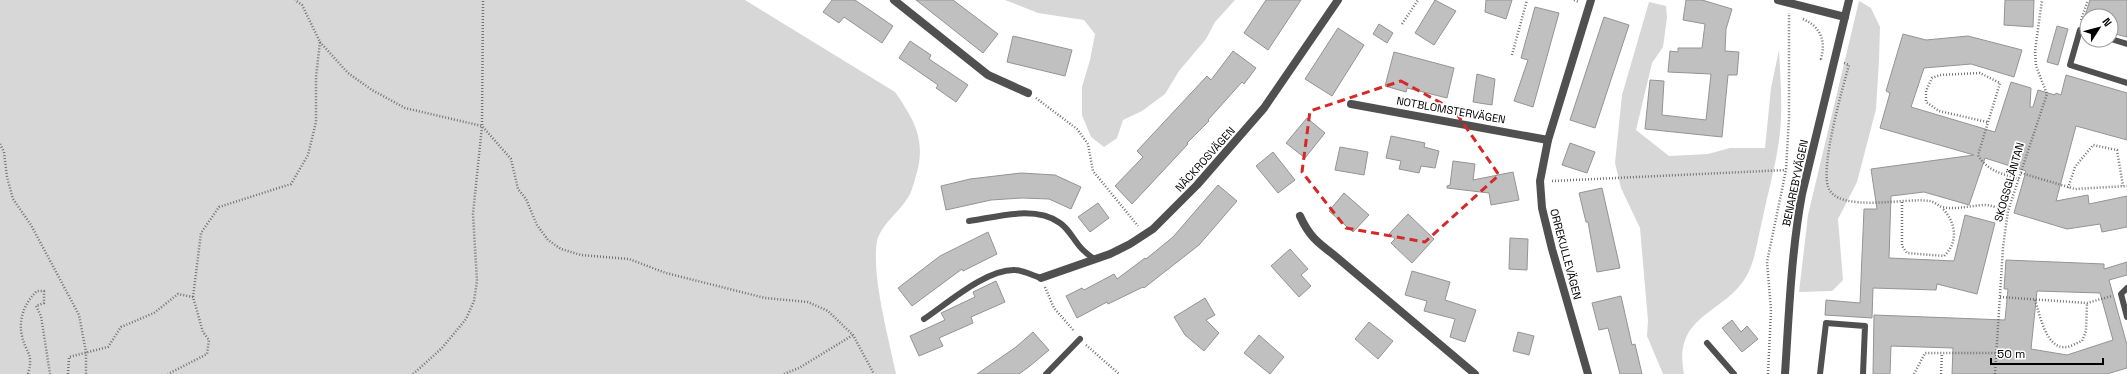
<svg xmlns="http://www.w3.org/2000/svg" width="2127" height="374" font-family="'Space Grotesk',sans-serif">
	<rect width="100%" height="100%" fill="#fff"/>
	<!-- green -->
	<g fill="#d7d7d7">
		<path d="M0 0H745L895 92C916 122 927 143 915 179 913 186 911 194 907 199 898 213 881 225 877 241 871 275 889 339 896 374H0Z"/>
		<polygon points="1005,0 1235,0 1215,22 1206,39 1179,71 1165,94 1142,111 1123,120 1117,138 1104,147 1091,137 1082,115 1082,87 1090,60 1095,34 1084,20 1038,13"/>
		<polygon points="1859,1 1871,8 1880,27 1879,61 1876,109 1857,182 1838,219 1843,280 1832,291 1799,292 1808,215"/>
		<path d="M1649 2 1666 6 1667 18 1663 47 1652 63 1636 130 1669 156 1708 154 1730 148H1765L1771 88 1779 50C1780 72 1782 95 1781 117 1780 152 1769 187 1762 221 1758 237 1756 256 1749 271 1729 315 1672 311 1684 374H1663L1647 336 1648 321 1640 228 1621 188 1615 163 1622 95Z"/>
	</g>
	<!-- building -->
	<g fill="#c0c0c0" stroke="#949494" fill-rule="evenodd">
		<polygon points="832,0 855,0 893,26 882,43 844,17 839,23 823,12"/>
		<polygon points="916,0 953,0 998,34 983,53"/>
		<polygon points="1266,0 1301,0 1268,50 1244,33"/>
		<polygon points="1435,0 1456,11 1434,45 1415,33"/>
		<polygon points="1486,0 1512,0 1506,19 1485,12"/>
		<polygon points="1686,0 1702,0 1732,9 1726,29 1725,51 1739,52 1737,75 1728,75 1722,137 1645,129 1650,80 1664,81 1662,115 1706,120 1711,74 1668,72 1670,51 1678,52 1678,48 1702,48 1705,24 1683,20"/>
		<polygon points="2005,0 2034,0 2033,27 2004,25"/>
		<polygon points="2090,0 2127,0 2127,37 2111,33 2111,16 2085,16"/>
		<polygon points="1535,7 1559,13 1533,107 1514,101 1528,60 1521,58"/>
		<polygon points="1604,17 1629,25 1595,128 1570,120"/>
		<polygon points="1379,24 1393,33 1387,43 1373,34"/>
		<polygon points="2057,26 2068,29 2058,65 2047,62"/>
		<polygon points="1338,28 1364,45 1332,96 1305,79"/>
		<polygon points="1903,34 1926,40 1968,36 2022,50 2014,77 1971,64 1924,68 1911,107 1995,132 2011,82 2031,88 2030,107 2033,107 2038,90 2055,95 2056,93 2061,95 2066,75 2127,93 2127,140 2076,126 2056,201 2088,195 2089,204 2127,196 2127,227 2102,232 2100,224 2067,229 2014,213 2026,171 1985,158 1969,205 1924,192 1891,196 1889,258 1954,261 1965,215 1995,223 1977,294 1937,284 1936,290 1873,288 1872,318 1825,315 1826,300 1860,303 1864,209 1877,209 1871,169 1974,155 1880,128 1890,93 1886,91"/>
		<polygon points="1013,36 1072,50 1065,76 1007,62"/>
		<polygon points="910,41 931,55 929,59 968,85 956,102 936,88 938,85 899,58"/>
		<polygon points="1233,51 1256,68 1244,84 1242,82 1208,120 1209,121 1187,143 1188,144 1132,204 1115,186 1143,157 1137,151 1207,76 1211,80"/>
		<polygon points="1394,52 1454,68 1447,98 1407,88 1406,92 1385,86"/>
		<polygon points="1477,74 1495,79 1492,105 1473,102"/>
		<polygon points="1307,118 1325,133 1305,158 1286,143"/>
		<polygon points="1391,136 1425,143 1424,147 1439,151 1435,168 1421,166 1419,173 1399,169 1401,161 1386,158"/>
		<polygon points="1570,143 1595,152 1587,173 1562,165"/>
		<polygon points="1340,147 1368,152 1364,175 1335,170"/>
		<polygon points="1273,152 1295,180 1278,193 1256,166"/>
		<polygon points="1453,161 1475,164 1473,180 1513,172 1519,200 1491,205 1489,193 1447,188 1447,186 1450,185"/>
		<polygon points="1021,173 1055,175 1081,187 1071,209 1049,199 1022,198 991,200 946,210 941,186 970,179"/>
		<polygon points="1218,185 1237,201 1199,245 1144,288 1143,287 1108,304 1107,302 1077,318 1066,296 1082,288 1084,290 1114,274 1117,279 1145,258 1146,259 1173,237"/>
		<polygon points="1602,188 1620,268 1597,272 1588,222 1586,222 1579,193"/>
		<polygon points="1344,193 1369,215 1353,232 1329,211"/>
		<polygon points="1098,203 1109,218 1090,232 1078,217"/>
		<polygon points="1408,214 1434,239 1412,263 1391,243 1395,239 1389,234"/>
		<polygon points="988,232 997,254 963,271 962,269 912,306 898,288 940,256"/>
		<polygon points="1510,238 1528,239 1527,270 1509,269"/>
		<polygon points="1290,249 1308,269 1301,275 1311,286 1299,297 1271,266"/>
		<path d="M2006 260 2104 264V269L2127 262V275L2109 280 2127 345V368L2107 374H1952L1953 348 1891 346 1890 374H1873L1874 315 2005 320 2008 289H2004ZM2037 291 2100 293 2113 340 2067 355 2031 349Z"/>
		<polygon points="1412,271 1450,282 1445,300 1476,310 1465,342 1450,337 1455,319 1424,311 1427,301 1405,295"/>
		<polygon points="996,281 1005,302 971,317 973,323 939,338 943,346 919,356 910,336 945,320 941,313 975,297 973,292"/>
		<polygon points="1621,296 1632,345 1635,344 1642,374 1620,374 1608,328 1599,330 1592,303"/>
		<polygon points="1205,298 1215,315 1206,320 1219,333 1204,351 1185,335 1174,317"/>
		<polygon points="1732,320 1741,332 1747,326 1758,339 1742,352 1722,328"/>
		<polygon points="1369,322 1393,341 1378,359 1355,339"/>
		<polygon points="1033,332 1049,350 1030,366 1019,374 977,374 1016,347"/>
		<polygon points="1518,332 1534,336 1529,355 1513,351"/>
		<polygon points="1259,335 1284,357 1270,374 1244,353"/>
	</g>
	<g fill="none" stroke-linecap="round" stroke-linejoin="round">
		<!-- path -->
		<g stroke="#727272" stroke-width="2.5" stroke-dasharray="1 2" stroke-linecap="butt">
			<polyline points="1574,0 1579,2"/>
			<path d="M1803 19C1821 27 1826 41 1821 59H1823"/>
			<polyline points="2081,20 2088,0"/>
			<polyline points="1402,24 1418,0"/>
			<polyline points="320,42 348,73 372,90 405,108 482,126 511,159 518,189 526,199 537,225 548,240 561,249 581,255 629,259 666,273 765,298 808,302 828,311 853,335 874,374"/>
			<polyline points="1512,55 1527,0"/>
			<path d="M1844 63 1849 65C1842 90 1821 164 1828 187 1838 214 1907 197 1929 201 1934 201 1938 206 1942 207 1956 210 1968 206 1982 205 1990 204 2000 209 2008 211"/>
			<polyline points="1036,98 1077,129 1088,144 1093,171 1138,226"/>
			<path d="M1987 122 1939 111 1926 102V91L1932 78 1940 75 1980 73 2000 83 1978 155C1987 171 2002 174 2019 179"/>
			<polyline points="0,144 4,152 7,177 13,199 31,225 79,315 86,352 86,374"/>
			<polyline points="2021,173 2075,189 2127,186"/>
			<polyline points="1552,181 1786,170"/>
			<polyline points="2068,188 2075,167 2093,145 2117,150 2123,186"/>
			<path d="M1902 202V246L1907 253 1944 256C1959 242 1956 222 1942 208"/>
			<polyline points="1045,287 1054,308 1074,331"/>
			<polyline points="193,297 201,233 219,207 291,184 308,155 316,122 316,77 320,42 302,5 295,0"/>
			<polyline points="2000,297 2087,303 2112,296"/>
			<path d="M2035 300C2040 315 2046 350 2067 347 2072 346 2077 343 2082 341L2086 331 2087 303"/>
			<polyline points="1086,345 1119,374"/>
			<path d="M28 374C34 353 26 354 22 336 18 319 25 302 37 291H44V303L36 306 41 316 50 374"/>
			<polyline points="68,374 69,357 108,347 121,327 154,313 178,294 193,297 203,332 209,340 207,354 168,374"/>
			<polyline points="413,374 442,348 466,319 474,301 477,281 473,214 482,126 483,0"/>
			<polyline points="784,374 799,368 853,335"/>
			<polyline points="1768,374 1771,310 1767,262 1786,170 1789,118 1789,13"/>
			<polyline points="1914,374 1925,353 1996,353"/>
			<polyline points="1941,374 1942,353"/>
			<polyline points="1995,374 2003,247 2008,211 2047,94 2036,66 2035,51 2042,0"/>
		</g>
		<!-- service -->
		<g stroke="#505050" stroke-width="6">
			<polyline points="2087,32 2080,30 2070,65 2127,83"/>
			<polyline points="2111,39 2127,44"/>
			<path d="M969 221C997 217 1035 205 1060 223 1070 230 1074 241 1082 249 1086 253 1090 256 1094 259"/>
			<polyline points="2127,288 2121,294 2127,317"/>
			<path d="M924 319C948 303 986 269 1015 270 1022 270 1034 276 1041 278"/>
			<polyline points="1707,343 1734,374"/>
			<polyline points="1046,374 1080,339"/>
			<polyline points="1820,374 1826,323 1865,326 1863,374"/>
		</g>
		<!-- minor -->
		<g stroke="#505050" stroke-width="8">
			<polyline points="894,0 988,75 1028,93"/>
			<polyline points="1778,0 1845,17"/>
			<polyline points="1351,104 1548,140"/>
			<path d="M1300 216C1309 236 1317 242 1334 255L1475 374"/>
			<polyline points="1041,278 1110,254 1130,244 1153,229 1197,185 1264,108 1338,0"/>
			<polyline points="1588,374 1552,249 1542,208 1540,181 1548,140 1591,0"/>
		</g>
		<!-- tertiary -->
		<path stroke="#505050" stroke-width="8" d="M1785 374C1789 314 1791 254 1802 194L1849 0"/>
	</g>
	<!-- marked area -->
	<path fill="none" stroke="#d62828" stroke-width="3" stroke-dasharray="8 5" stroke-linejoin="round" d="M1401 81 1454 110 1499 175 1425 242 1346 228 1302 172 1310 111Z"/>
	<g text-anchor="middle" stroke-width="3.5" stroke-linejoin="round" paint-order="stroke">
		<!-- street labels -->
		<g font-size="11" fill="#000" stroke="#fff">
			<text transform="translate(1451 110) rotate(10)" y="4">NOTBLOMSTERVÄGEN</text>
			<text transform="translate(1205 159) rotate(-48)" y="4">NÄCKROSVÄGEN</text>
			<text transform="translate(2009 182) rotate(-74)" y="4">SKOGSGLÄNTAN</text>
			<text transform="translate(1795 183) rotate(-78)" y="4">BENAREBYVÄGEN</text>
			<text transform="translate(1566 254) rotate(75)" y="4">ORREKULLEVÄGEN</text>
		</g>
	</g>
	<!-- north arrow -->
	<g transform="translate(2099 28) rotate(54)"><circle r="19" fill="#ffffff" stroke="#999999"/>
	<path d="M0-3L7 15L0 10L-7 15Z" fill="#000000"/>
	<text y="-6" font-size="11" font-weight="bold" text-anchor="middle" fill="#000000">N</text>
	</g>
	<!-- scale -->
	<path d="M1991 358v6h112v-6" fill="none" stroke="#000000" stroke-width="2"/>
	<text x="1997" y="358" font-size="12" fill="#000000" stroke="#ffffff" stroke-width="3" paint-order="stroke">50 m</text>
</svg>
